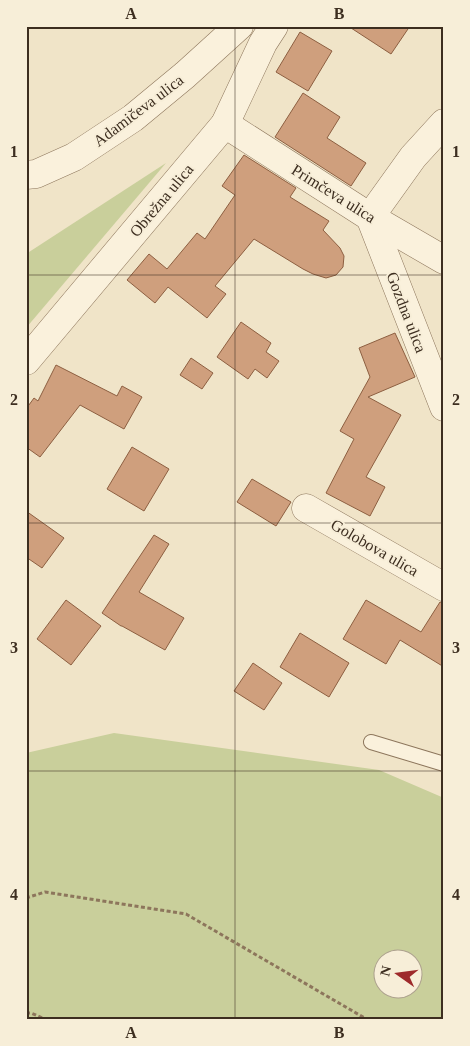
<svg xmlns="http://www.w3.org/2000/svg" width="470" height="1046" font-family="Georgia,serif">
	<rect width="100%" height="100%" fill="#f0e4c8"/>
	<!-- green -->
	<g fill="#c9cf9b" fill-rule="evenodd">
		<polygon points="166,163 26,328 26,254"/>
		<path d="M114 733 379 770 444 798V1020H26V753ZM382 958H412V988H382Z"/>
	</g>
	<!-- building -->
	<g fill="#cf9f7d" stroke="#8d5f41">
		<polygon points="348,26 410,26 391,54"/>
		<polygon points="300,32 332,51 308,91 276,72"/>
		<polygon points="303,93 340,117 327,138 366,163 351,186 275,137"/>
		<polygon points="244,155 296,188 290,197 329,221 323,230 340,248 344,256 343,267 336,275 326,278 313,274 303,269 254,239 215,286 226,294 207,318 168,287 155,303 127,280 149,254 167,269 197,233 205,239 235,195 222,186"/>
		<polygon points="241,322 271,343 266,352 279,361 267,378 255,369 248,379 217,357"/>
		<polygon points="395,333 415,377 368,397 401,415 366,477 385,487 370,516 326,493 354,439 340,431 370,377 359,348"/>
		<polygon points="191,358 213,373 202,389 180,375"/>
		<polygon points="56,365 117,396 122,386 142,397 124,429 80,405 40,457 26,447 26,409 34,398 38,401"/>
		<polygon points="132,447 169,469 144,511 107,489"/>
		<polygon points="252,479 291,502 276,526 237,502"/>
		<polygon points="26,511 64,538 42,568 26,557"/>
		<polygon points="154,535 169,544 139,592 184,618 165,650 122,626 121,626 102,613"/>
		<polygon points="66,600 101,626 71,665 37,639"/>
		<polygon points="366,600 421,632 440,602 444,603 444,667 400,640 386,664 343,639"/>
		<polygon points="300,633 349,663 329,697 280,667"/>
		<polygon points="253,663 282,683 264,710 234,691"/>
	</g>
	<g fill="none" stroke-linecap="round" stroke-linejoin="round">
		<defs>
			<polyline id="lane" points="371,742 444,764"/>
			<g id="street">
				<polyline points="444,123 413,157 370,217 444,407"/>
				<polyline points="225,124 370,217 444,260"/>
				<polyline points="26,175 36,174 74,157 133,118 185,75 239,26"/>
				<polyline points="26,361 225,124 263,43 274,26"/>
				<polyline points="306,508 444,587"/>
			</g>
		</defs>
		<!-- lane casing -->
		<use href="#lane" stroke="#8d765c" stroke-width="16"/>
		<!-- street casing -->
		<use href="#street" stroke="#8d765c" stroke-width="29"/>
		<!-- path -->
		<g stroke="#8d765c" stroke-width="3" stroke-dasharray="4 2.5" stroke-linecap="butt">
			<polyline points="26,898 45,892 186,914 368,1020"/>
			<polyline points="26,1013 31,1013 47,1020"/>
		</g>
		<!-- lane -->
		<use href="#lane" stroke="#faf1dc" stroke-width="14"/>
		<!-- street -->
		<use href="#street" stroke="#faf1dc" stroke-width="28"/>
	</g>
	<!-- grid -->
	<path fill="none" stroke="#3d2e20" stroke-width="1" stroke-opacity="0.55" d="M235 26V1020M26 275H444M26 523H444M26 771H444"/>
	<g text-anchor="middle" stroke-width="4" stroke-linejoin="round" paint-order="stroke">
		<!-- street labels -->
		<g font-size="16" fill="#3d2e20" stroke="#f7eed8">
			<text transform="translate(138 110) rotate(-37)" y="6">Adamičeva ulica</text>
			<text transform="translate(334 193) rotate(32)" y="6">Primčeva ulica</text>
			<text transform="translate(161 200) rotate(-50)" y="6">Obrežna ulica</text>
			<text transform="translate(407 312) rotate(69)" y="6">Gozdna ulica</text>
			<text transform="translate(375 547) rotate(30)" y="6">Golobova ulica</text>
		</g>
	</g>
	<!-- border -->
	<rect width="470" height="1046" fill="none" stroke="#f7eed8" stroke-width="55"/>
	<!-- north arrow -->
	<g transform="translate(398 974) rotate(284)"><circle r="24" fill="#f7eed8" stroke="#ada18e"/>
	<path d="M0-4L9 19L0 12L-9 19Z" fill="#9e2a2b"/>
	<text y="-8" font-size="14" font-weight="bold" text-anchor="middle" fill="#3d2e20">N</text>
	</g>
	<rect x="28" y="28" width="414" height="990" fill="none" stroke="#3d2e20" stroke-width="2"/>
	<g font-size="16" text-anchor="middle" font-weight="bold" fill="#3d2e20">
		<text x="131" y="19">A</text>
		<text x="339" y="19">B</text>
		<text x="14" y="157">1</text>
		<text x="456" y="157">1</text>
		<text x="14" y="405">2</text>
		<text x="456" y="405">2</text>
		<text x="14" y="653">3</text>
		<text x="456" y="653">3</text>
		<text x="14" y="900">4</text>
		<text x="456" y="900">4</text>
		<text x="131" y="1038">A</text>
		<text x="339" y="1038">B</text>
	</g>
</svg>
